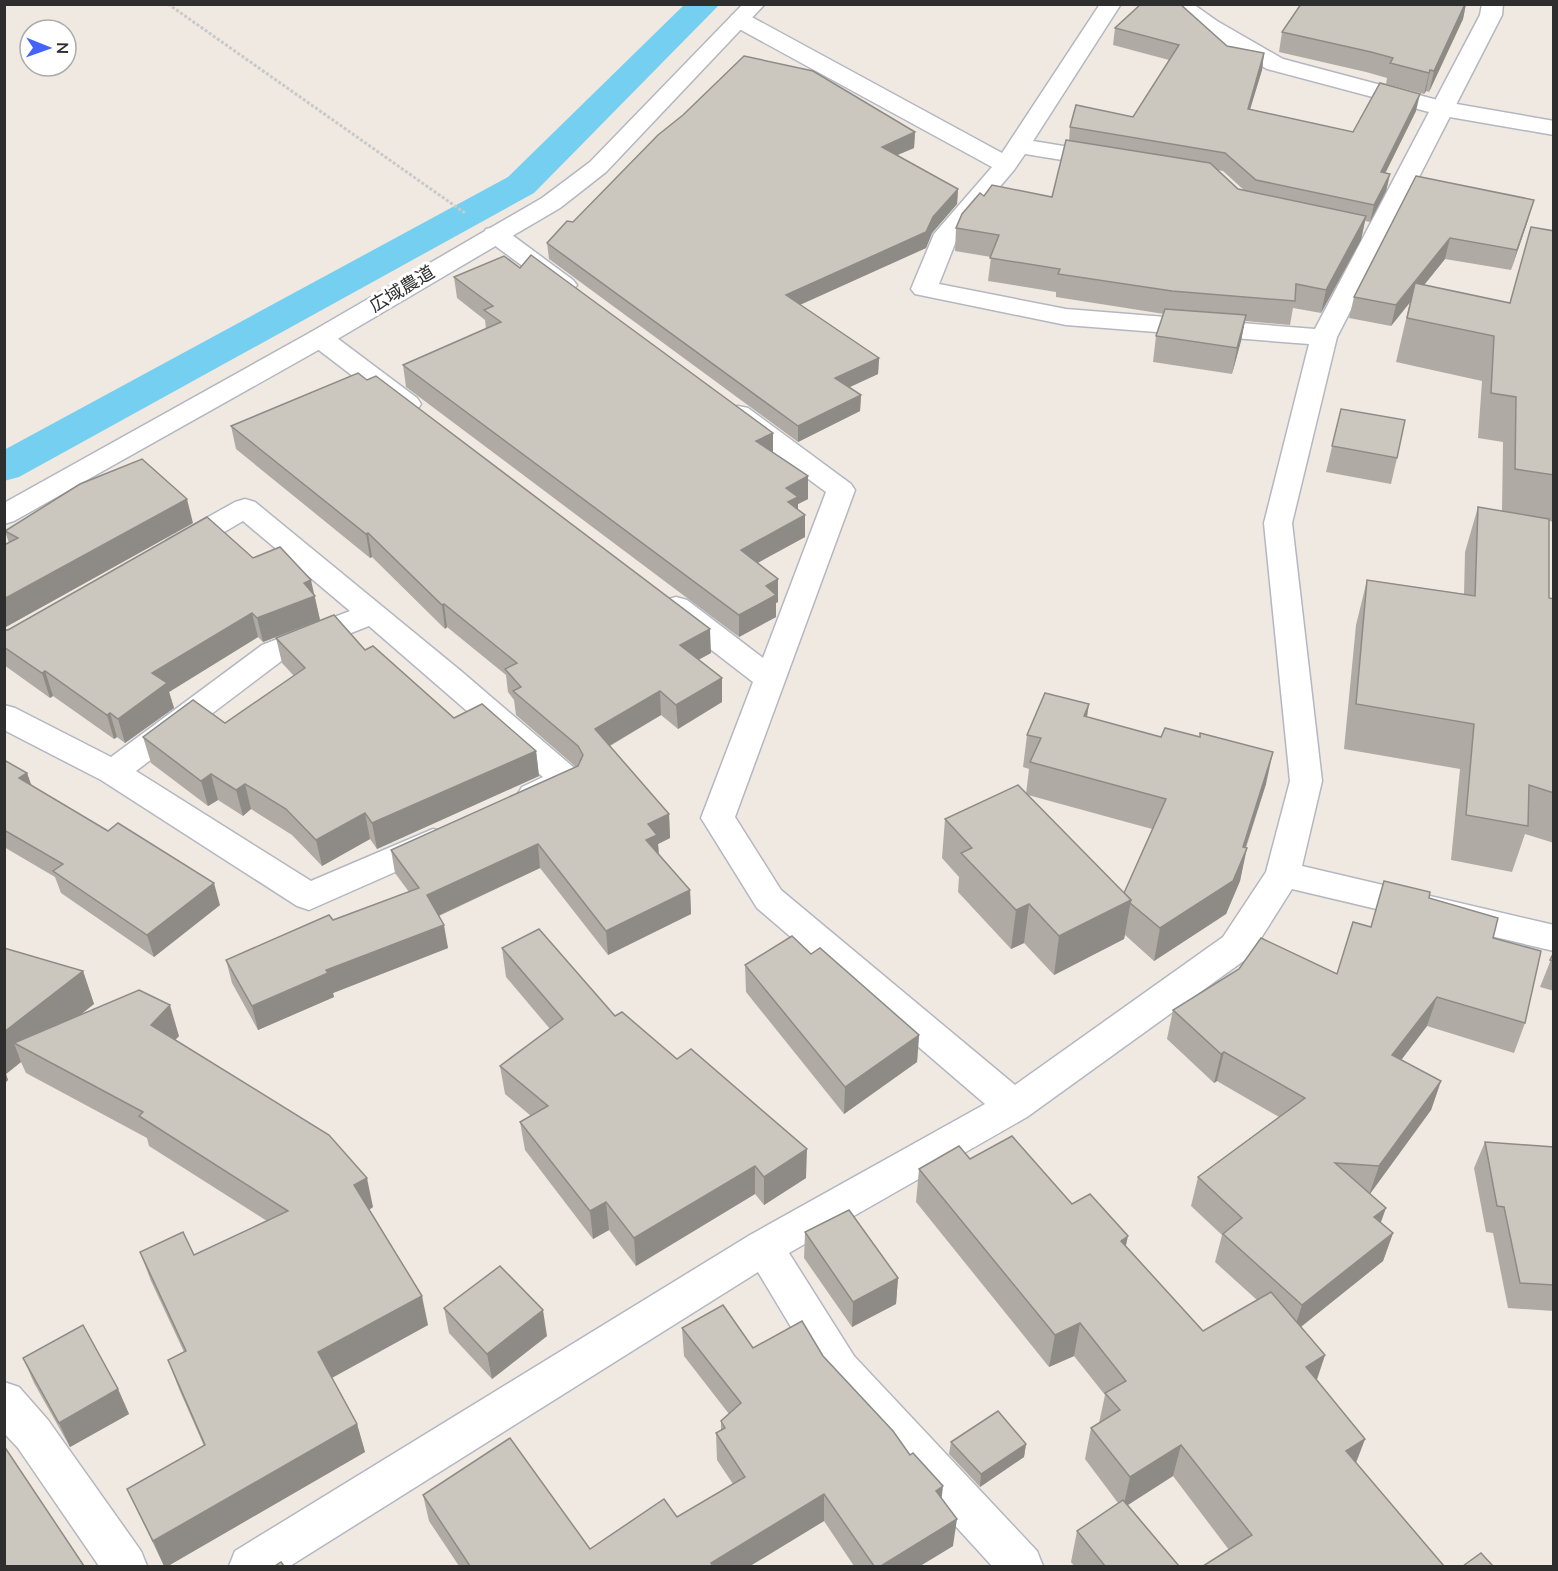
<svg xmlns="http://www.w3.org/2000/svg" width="1558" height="1571" font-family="Mulish,'Noto Sans JP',sans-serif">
	<rect width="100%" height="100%" fill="#efe9e1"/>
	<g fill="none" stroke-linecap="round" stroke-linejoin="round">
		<!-- canal -->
		<polygon fill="#75cff0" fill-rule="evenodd" points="685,4 720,4 534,193 19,477 4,481 4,450 508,177"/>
		<defs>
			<g id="street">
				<polygon points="1100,4 1121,4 1033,141 1106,153 1114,155 1118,160 1114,165 1106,167 1025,154 1014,170 958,236 939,284 1066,309 1315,329 1480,15 1482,4 1503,4 1502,15 1337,337 1292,523 1322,781 1302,866 1554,925 1554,951 1292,889 1249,957 1027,1117 789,1253 854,1356 1037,1551 1043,1566 992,1566 824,1382 758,1272 290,1566 229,1566 235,1551 750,1235 985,1104 757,908 701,818 753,682 665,614 661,607 665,600 676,597 687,600 763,658 826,492 728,420 724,414 728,408 738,406 748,408 851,484 855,490 735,817 781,890 1015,1085 1223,937 1266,872 1290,781 1264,523 1309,344 1066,325 915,294 911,289 934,234 992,167 732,25 729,20 732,15 740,14 748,15 1002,153"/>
				<polygon points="495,227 504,229 573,280 577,285 573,290 564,293 555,290 486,239 483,234 486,229"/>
				<polygon points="320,330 329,332 417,398 421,404 417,410 407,412 397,410 311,344 307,338 311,332"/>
				<path d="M245 499 255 502 461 671 579 772 583 780C573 797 541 809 522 803L517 795 522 787 543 777 369 626 284 659 136 771 311 881 433 829 445 832 450 841 445 850 309 910 297 906 101 780 4 730V705L15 708 111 757 262 645 350 611 243 521 187 554 177 556 167 554 162 547 167 540 235 502Z"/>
				<polygon points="4,1382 19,1387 48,1420 141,1551 147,1566 99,1566 18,1448 4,1433"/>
			</g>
			<g id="secondary">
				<polygon points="743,4 765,4 606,172 560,208 329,344 14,521 4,524 4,503 311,332 542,198 590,162"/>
				<polygon points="1169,4 1193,4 1217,21 1283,59 1445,102 1554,121 1554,135 1444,116 1267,69 1201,31"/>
			</g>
		</defs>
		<!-- street casing -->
		<use href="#street" stroke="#b4b7c1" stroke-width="3"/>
		<!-- secondary casing -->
		<use href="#secondary" stroke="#b4b7c1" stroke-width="3"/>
		<!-- path -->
		<polyline stroke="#c9c9c9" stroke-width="3" stroke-dasharray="3 2" stroke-linecap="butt" points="168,4 465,213"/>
		<!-- street -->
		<use href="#street" fill="#fff" fill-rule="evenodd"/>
		<!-- secondary -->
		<use href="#secondary" fill="#fff" fill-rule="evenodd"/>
	</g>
	<!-- wall -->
	<g fill="#afaba4" fill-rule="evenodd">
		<polygon points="1301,4 1466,4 1463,19 1429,92 1426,91 1424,94 1386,84 1387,78 1366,72 1279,52 1282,32"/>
		<path d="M1115 28 1227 46 1264 53 1262 70 1250 109 1353 132 1416 111 1385 173 1390 174 1386 191 1370 222 1365 221 1361 240 1321 313 1293 308 1290 325 1245 321 1241 341 1232 374 1153 362 1156 336 1164 314 1056 297V292L988 281 991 257 955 251 956 228 984 196 1052 197 1069 141 1070 127 1133 117 1169 60 1113 45ZM1217 170 1223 171 1245 191 1238 189Z"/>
		<polygon points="915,132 914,148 897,155 958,189 957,204 932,233 926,248 800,305 879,358 878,374 849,387 861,395 860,411 798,442 549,259 547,243 573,222"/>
		<polygon points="1416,176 1528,220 1511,270 1445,259 1424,285 1510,303 1554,231 1554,522 1549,521 1549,598 1554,599 1554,843 1525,834 1512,872 1451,860 1460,769 1344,749 1356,625 1367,580 1464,594 1465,552 1478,507 1502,511 1503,442 1478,438 1482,381 1396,362 1410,302 1391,326 1349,318 1354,297"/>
		<polygon points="520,268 773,433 773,452 808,476 808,499 798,504 798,510 805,515 805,537 757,563 778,602 776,603 776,617 739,637 406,387 403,365 486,329 485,320 457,298 454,277"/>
		<polygon points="1341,409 1397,458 1391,484 1326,472"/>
		<polygon points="231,426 711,653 698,660 722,678 722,702 678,729 661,715 610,746 669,814 670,838 658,844 659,854 690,890 691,914 608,955 540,868 439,916 448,948 333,993 334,997 258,1030 232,983 226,960 409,892 395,873 391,850 576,767 516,715 514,700 508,692 506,675 447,627 445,629 372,557 370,558 236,449"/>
		<polygon points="193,523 4,628 4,545 9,543 5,531"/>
		<polygon points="253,558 314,594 320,620 365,650 454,718 536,751 539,776 377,849 370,839 322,866 292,835 251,809 243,816 218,800 208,806 151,763 143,737 225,723 294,676 282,663 276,638 317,621 263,642 258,637 169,692 174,708 125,743 117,737 114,739 53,696 50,698 4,665 4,630"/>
		<path d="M1087 717 1266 784 1246 848 1240 881 1226 914 1154 961 1125 935 1124 939 1054 975 1024 943 1011 949 958 892 959 877 942 858 945 819 1026 794 1029 769 1023 767 1027 735ZM1028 795 1152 829 1124 893Z"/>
		<polygon points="4,760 27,773 31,786 220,905 154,957 61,893 55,877 4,847"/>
		<polygon points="1429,898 1493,938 1525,1023 1514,1053 1427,1026 1401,1060 1441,1081 1431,1110 1370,1194 1381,1223 1393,1233 1383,1261 1301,1327 1325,1355 1317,1380 1365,1439 1356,1463 1444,1566 1229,1550 1173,1476 1128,1505 1179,1566 1074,1566 1071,1562 1077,1531 1118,1503 1085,1459 1091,1428 1099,1423 1105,1395 1074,1356 1049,1367 916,1202 919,1169 970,1159 1072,1204 1126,1246 1203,1331 1257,1300 1215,1262 1222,1235 1191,1206 1198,1177 1279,1117 1217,1081 1214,1083 1167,1039 1173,1010 1337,974 1370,927"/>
		<polygon points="4,948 83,971 94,1004 81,1014 179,1036 175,1040 373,1207 369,1210 428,1325 332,1378 357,1424 365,1452 168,1566 164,1566 127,1489 204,1446 179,1389 168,1360 184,1352 151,1281 140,1252 194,1255 267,1221 149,1146 147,1138 26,1073 21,1062 6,1074 8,1080 4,1084"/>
		<polygon points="502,948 615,1016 806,1178 764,1205 755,1194 636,1266 609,1230 593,1239 525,1150 520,1122 531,1116 505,1094 500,1066 550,1029 506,977"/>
		<polygon points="1554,952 1554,991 1540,987"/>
		<polygon points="811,954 919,1035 917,1062 844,1114 746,992 745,965"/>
		<polygon points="1485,1142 1554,1147 1554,1311 1508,1308 1493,1233 1486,1232 1474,1168"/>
		<polygon points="805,1232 898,1278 896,1304 852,1327 804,1258"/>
		<polygon points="444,1308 547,1336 492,1379 449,1333"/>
		<polygon points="682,1328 753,1348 823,1356 942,1499 953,1546 920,1566 854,1566 824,1521 750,1566 459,1566 429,1521 423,1495 590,1549 677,1517 733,1484 717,1460 716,1433 721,1430 721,1421 729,1414 684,1356"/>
		<polygon points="23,1358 118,1389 129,1414 70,1447 34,1383"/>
		<polygon points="951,1442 1026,1444 1024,1457 980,1487 949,1454"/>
	</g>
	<!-- shaded-wall -->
	<g fill="#8e8b86">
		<polygon points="1465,4 1466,4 1463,19 1429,92 1434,71"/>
		<polygon points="1264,53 1262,70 1245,126 1248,109"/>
		<polygon points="1430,70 1426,91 1424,94 1429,73"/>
		<polygon points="1420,94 1416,111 1377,190 1381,172"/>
		<polygon points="915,132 914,148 881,162 882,147"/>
		<polygon points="1390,174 1386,191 1370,222 1374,205"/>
		<polygon points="958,189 957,204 932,233 926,248 786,311 786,295 933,217"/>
		<polygon points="1534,200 1528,220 1511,270 1517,250"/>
		<polygon points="1366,216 1361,240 1321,313 1326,290"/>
		<polygon points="1450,238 1445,259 1391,326 1396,305"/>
		<polygon points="1246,315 1241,341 1232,374 1237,348"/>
		<polygon points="879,358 878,374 835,394 835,378"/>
		<polygon points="861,395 860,411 798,442 798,426"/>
		<polygon points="773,433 773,455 756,441"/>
		<polygon points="808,476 808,499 798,504 798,518 805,515 805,537 741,572 741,550 786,488"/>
		<polygon points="187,499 193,523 4,628 4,599"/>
		<polygon points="368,533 372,557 370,558 366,534"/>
		<polygon points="778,579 778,602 776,603 776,617 739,637 739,615 766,586"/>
		<polygon points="311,580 320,620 263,642 257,618 304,583"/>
		<polygon points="444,604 447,627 445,629 442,605"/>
		<polygon points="252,613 258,637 169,692 174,708 125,743 118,719 152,673"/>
		<polygon points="710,629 711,653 681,669 680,645"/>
		<polygon points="45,671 53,696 50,698 42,673"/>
		<polygon points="722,678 722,702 678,729 676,705"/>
		<polygon points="660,691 661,715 597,753 595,729"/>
		<polygon points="1089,704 1084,737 1084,716"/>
		<polygon points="110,713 117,737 114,739 107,715"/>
		<polygon points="536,751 539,776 377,849 372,823"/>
		<polygon points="1273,752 1266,784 1240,864 1247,848 1240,881 1226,914 1154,961 1160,928 1243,847"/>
		<polygon points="27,773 35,795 19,778"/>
		<polygon points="211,774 218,800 208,806 201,781"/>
		<polygon points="245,784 251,809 243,816 236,790"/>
		<polygon points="365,813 370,839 322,866 316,840"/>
		<polygon points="669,814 670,838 658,844 659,859 646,840 648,824"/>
		<polygon points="538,844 540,868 431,919 427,895"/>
		<polygon points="214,883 220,905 154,957 147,935"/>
		<polygon points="690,890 691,914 608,955 606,931"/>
		<polygon points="1131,900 1124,939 1054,975 1059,936"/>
		<polygon points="1029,904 1024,943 1011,949 1016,910"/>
		<polygon points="444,925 448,948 333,993 334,997 258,1030 252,1006 326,970"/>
		<polygon points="83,971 94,1004 32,1053 14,1043 21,1062 6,1074 8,1080 4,1084 4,1032"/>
		<polygon points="1437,997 1427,1026 1383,1084 1392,1055"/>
		<polygon points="170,1005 179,1036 160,1055 151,1025"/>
		<polygon points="919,1035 917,1062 844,1114 845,1087"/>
		<polygon points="1224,1052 1217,1081 1214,1083 1221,1054"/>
		<polygon points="1441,1081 1431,1110 1369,1195 1379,1166"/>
		<polygon points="807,1149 806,1178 764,1205 764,1177"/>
		<polygon points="755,1166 755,1194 636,1266 634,1238"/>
		<polygon points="367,1178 373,1207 361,1215 354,1185"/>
		<polygon points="606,1202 609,1230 593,1239 590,1211"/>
		<polygon points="1386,1208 1376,1236 1374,1217"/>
		<polygon points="1393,1233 1383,1261 1293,1333 1302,1305"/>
		<polygon points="1128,1236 1121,1269 1121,1241"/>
		<polygon points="898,1278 896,1304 852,1327 853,1302"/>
		<polygon points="422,1296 428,1325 326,1381 318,1352"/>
		<polygon points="543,1310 547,1336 492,1379 487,1354"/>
		<polygon points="1080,1323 1074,1356 1049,1367 1055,1335"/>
		<polygon points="1325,1355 1314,1387 1306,1367"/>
		<polygon points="118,1389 129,1414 70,1447 59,1423"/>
		<polygon points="357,1424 365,1452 168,1566 164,1566 153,1541"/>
		<polygon points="1365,1439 1353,1470 1346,1451"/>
		<polygon points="1026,1444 1024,1457 980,1487 981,1474"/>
		<polygon points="1181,1445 1173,1476 1123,1508 1130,1477"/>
		<polygon points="943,1486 940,1513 936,1491"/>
		<polygon points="824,1494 824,1521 750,1566 711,1566 711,1563"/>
		<polygon points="957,1519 953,1546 920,1566 881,1566"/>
	</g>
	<!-- building -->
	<g fill="#cbc7bf" stroke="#8e8b86" stroke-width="1.5">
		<polygon points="1141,4 1180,4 1227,46 1264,53 1248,109 1353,132 1380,83 1420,94 1381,172 1390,174 1374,205 1256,180 1225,153 1070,127 1076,105 1133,117 1179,45 1115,28"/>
		<polygon points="1301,4 1465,4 1434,71 1430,70 1429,73 1390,63 1393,58 1371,52 1282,32"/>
		<polygon points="744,56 813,71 915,132 882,147 958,189 933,217 926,232 786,295 879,358 835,378 861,395 798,426 547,243 567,221 573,222 658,135 683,115"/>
		<polygon points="1066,140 1210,163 1238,189 1366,216 1326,290 1296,284 1295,301 1172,291 1058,274 1060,269 990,258 999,235 956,228 962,214 980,193 984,196 992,185 1052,197"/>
		<polygon points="1416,176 1534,200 1517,250 1450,238 1396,305 1354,297"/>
		<polygon points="1531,227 1554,231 1554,475 1515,469 1516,397 1491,393 1494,336 1407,318 1415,283 1510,303"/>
		<polygon points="531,255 773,433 756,441 808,476 786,488 798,497 788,502 805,515 741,550 778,579 766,586 776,595 739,615 403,365 501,322 484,310 493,306 454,277 504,256 520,268"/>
		<polygon points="1165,309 1246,315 1237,348 1156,336"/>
		<polygon points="358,373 367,380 376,376 710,629 680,645 722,678 676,705 660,691 595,729 669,814 648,824 657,835 646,840 690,890 606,931 538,844 427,895 444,925 326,970 328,973 252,1006 226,960 329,915 333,920 419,888 391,850 578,766 583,755 578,746 513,691 521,687 505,669 517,663 444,604 442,605 368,533 366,534 231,426"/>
		<polygon points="1341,409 1405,420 1397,458 1332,446"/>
		<polygon points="142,459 187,499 4,599 4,545 18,538 5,531 80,484"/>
		<polygon points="1478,507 1549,519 1549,598 1554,599 1554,793 1529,785 1528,826 1466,815 1474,724 1356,704 1367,580 1475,596"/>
		<polygon points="207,517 253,558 280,547 311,580 304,583 315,596 257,618 252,613 152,673 167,683 118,719 110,713 107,715 45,671 42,673 4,647 4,630 8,630"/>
		<polygon points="334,615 365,650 373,646 454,718 482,704 536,751 372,823 365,813 316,840 286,809 245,784 236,790 211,774 201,781 143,737 193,700 225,723 305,668 276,638"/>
		<polygon points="1045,693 1089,704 1084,716 1161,737 1165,728 1200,737 1200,733 1273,752 1243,847 1247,848 1233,881 1160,928 1130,903 1131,900 1124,893 1166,799 1030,762 1041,738 1027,735"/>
		<polygon points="4,760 27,773 19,778 108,831 118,823 214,883 147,935 53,871 63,864 4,830"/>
		<polygon points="1018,785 1131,900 1059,936 1029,904 1016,910 961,853 972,848 945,819"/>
		<polygon points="1384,881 1430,892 1429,898 1498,918 1493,938 1541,951 1525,1023 1437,997 1392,1055 1441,1081 1379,1166 1335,1163 1386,1208 1374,1217 1393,1233 1302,1305 1223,1234 1242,1218 1198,1177 1305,1098 1224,1052 1221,1054 1173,1010 1239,969 1261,938 1337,974 1353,922 1371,927"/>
		<polygon points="539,929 615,1016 622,1012 677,1059 691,1049 807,1149 764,1177 755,1166 634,1238 606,1202 590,1211 520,1122 548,1106 500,1066 563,1019 502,948"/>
		<polygon points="792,936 811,954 820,948 919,1035 845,1087 745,965"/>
		<polygon points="4,948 83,971 4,1032"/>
		<polygon points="1554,952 1554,961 1550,960"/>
		<polygon points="139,990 170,1005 151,1025 329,1135 367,1178 354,1185 422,1296 318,1352 357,1424 153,1541 127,1489 205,1445 168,1360 186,1351 140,1252 183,1232 194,1255 288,1211 139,1116 143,1112 14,1043"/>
		<polygon points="1012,1136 1072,1204 1090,1194 1128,1236 1121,1241 1203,1331 1271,1292 1325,1355 1306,1367 1365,1439 1346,1451 1444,1566 1203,1566 1252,1535 1181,1445 1130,1477 1091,1428 1120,1410 1105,1393 1126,1381 1080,1323 1055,1335 919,1169 959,1146 970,1159"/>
		<polygon points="1485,1142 1554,1147 1554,1285 1520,1283 1504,1207 1497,1206"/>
		<polygon points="849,1210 898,1278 853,1302 805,1232"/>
		<polygon points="500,1266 543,1310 487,1354 444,1308"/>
		<polygon points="723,1305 753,1348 802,1321 823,1356 893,1431 910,1455 913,1453 943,1486 936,1491 957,1519 881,1566 874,1566 824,1494 711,1563 713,1566 470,1566 423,1495 510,1438 590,1549 664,1499 677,1517 745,1477 716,1433 725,1428 721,1421 741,1403 682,1328"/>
		<polygon points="83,1325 118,1389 59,1423 23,1358"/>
		<polygon points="998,1411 1026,1444 981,1474 951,1442"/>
		<polygon points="4,1446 84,1566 4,1566"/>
		<polygon points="1123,1500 1179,1566 1105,1566 1077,1531"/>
		<polygon points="1481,1553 1493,1566 1463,1566"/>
		<polygon points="281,1562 284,1566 275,1566"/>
	</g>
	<g text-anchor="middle" stroke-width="6" stroke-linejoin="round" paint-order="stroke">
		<!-- far-street labels -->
		<g font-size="18" fill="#2e2e2e" stroke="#fff">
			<text transform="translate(402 289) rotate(-31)" y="6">広域農道</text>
		</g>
	</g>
	<!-- border -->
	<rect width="1558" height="1571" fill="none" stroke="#2e2e2e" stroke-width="12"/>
	<!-- north arrow -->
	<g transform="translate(48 48) rotate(91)"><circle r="28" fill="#ffffff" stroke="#ababab" stroke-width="1.5"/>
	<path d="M0-4.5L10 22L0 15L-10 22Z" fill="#4264fb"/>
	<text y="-9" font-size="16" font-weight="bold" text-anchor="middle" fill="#2e2e2e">N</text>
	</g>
</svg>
